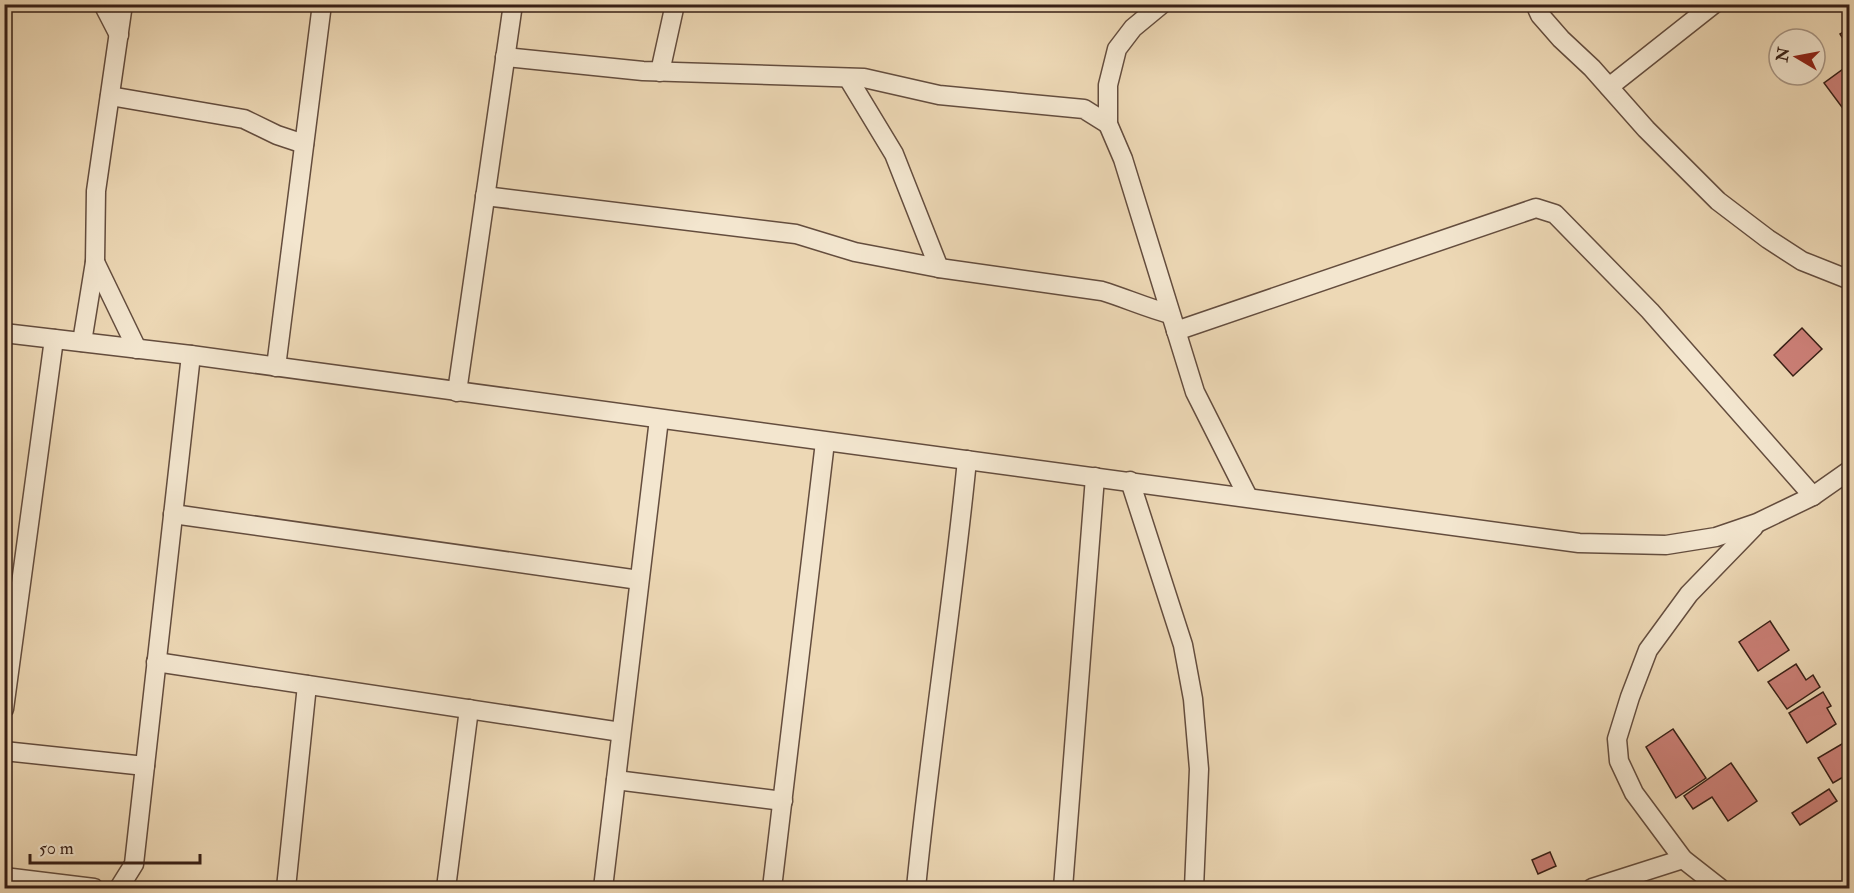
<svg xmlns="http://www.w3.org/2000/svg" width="1854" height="893" font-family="'IM FELL Double Pica',serif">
	<rect width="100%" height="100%" fill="#edd8b5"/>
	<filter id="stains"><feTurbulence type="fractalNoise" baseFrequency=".00333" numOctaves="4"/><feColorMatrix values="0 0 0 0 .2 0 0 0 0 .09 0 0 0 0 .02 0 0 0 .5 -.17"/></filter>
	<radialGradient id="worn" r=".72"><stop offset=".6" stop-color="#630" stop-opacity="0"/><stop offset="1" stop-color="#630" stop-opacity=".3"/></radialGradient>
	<!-- building -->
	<g fill="#cc8078" stroke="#371f16" stroke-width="1.5">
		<polygon points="1850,28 1850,50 1840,34"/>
		<polygon points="1850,64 1850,118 1824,83"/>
		<polygon points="1802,328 1822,349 1793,376 1774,355"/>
		<polygon points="1770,621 1789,650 1758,671 1739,642"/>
		<polygon points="1796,664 1806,680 1813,675 1820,687 1787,709 1768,682"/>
		<polygon points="1823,692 1831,706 1827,708 1836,724 1807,743 1789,713"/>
		<polygon points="1673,729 1706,778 1676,798 1646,747"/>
		<polygon points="1847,741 1850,745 1850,773 1833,783 1818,758"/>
		<polygon points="1731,763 1757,801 1728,821 1712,797 1693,809 1684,796"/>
		<polygon points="1829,789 1837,801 1800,825 1792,813"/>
		<polygon points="1550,852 1556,866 1538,874 1532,860"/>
	</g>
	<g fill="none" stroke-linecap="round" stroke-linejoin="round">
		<defs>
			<g id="minor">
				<polyline points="103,4 119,35"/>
				<polyline points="1162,4 1133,28 1117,49 1108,85 1108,124 1123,159 1195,392 1248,497"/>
				<polyline points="1535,4 1540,15 1561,39 1592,68 1646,129 1718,201 1768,239 1802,261 1850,280"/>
				<polyline points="505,57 643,71 864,78 939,95 1084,109 1108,124"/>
				<polyline points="660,72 675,4"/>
				<polyline points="848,78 894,154 939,268"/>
				<polyline points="1609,87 1714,4"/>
				<polyline points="110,96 244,119 277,135 304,144"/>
				<path d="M485 196 796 234 855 252 939 268 1102 291C1125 298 1147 308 1170 314"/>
				<polyline points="95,262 137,349"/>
				<polyline points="1176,331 1536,208 1555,214 1650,311 1813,496"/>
				<polyline points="4,333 191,355 1579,543 1666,545 1716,537 1757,523 1813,496 1850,470"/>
				<polyline points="82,342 95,262 96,191 123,4"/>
				<polyline points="276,367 322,4"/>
				<polyline points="457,392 513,4"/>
				<polyline points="1130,481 1183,645 1193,699 1199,769 1194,888"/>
				<polyline points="173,514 639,580"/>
				<polyline points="156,662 621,732"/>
				<polyline points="4,709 54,339"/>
				<polyline points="4,751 145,766"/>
				<polyline points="616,780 783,801"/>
				<polyline points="4,877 94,888"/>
				<polyline points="119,888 134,864 191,355"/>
				<polyline points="286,888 307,685"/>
				<polyline points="446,888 469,709"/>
				<polyline points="603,888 659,419"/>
				<polyline points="772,888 825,442"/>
				<path d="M916 888C930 745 953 603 967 460"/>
				<polyline points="1063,888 1095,477"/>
				<polyline points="1592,888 1683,859"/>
				<polyline points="1720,888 1683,859 1634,793 1619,761 1617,739 1630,697 1648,650 1689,594 1754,527"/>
			</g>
		</defs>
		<!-- minor casing -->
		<use href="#minor" stroke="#644d3e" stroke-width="21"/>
		<!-- minor -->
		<use href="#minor" stroke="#f3e6cf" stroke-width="18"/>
	</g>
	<!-- margin -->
	<rect width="1854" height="893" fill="none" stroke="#edd8b5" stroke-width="24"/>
	<rect x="6" y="6" width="1842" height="881" fill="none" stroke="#371f16" stroke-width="3"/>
	<rect x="12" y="12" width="1830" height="869" fill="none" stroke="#371f16" stroke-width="1.5"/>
	<!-- north arrow -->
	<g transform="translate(1797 57) rotate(280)"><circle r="28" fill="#f3e6cf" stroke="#a89685" stroke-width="1.5"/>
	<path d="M0-4.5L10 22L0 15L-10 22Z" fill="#8f2418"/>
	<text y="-9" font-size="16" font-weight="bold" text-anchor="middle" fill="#371f16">N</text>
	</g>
	<!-- scale -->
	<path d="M30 854v9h170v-9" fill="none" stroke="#371f16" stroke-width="3"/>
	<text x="39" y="854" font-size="18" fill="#371f16" stroke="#f3e6cf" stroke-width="4.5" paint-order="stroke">50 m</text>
	<rect width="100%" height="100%" filter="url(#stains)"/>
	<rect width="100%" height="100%" fill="url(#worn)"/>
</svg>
